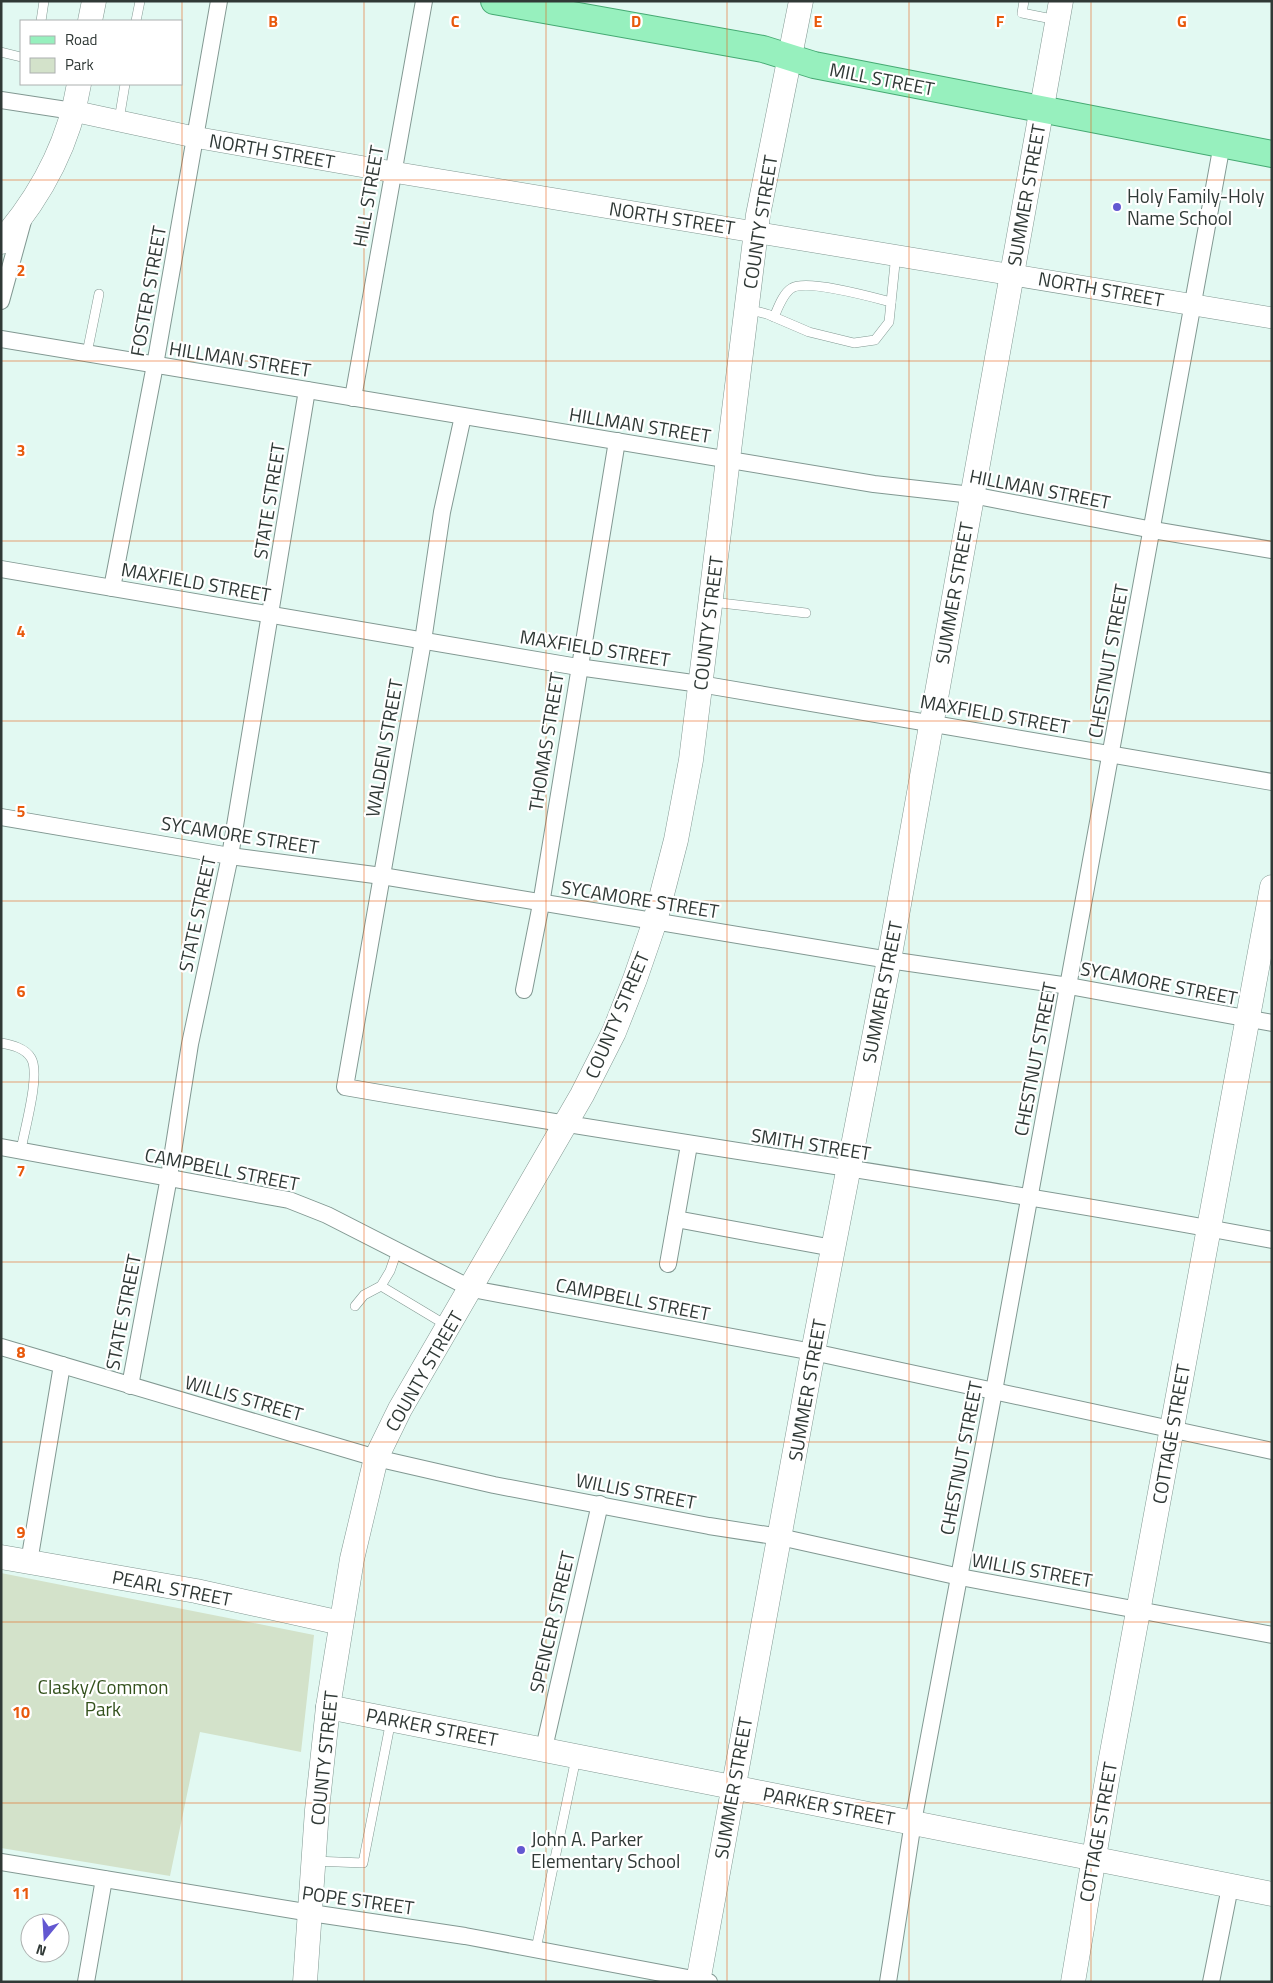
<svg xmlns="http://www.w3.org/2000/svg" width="1273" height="1983" font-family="'Titillium Web',sans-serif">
	<rect width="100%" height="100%" fill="#e2f9f2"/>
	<!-- green -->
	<polygon fill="#d3e2ca" points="1,1573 314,1635 301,1752 200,1732 170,1876 1,1848"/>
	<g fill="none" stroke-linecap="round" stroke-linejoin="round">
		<defs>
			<g id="service">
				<polyline points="1024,1 1022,13 1057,20"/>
				<polyline points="41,21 44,1"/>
				<polyline points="136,21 140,1"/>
				<polyline points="1,52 21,57"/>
				<polyline points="119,120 125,84"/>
				<polyline points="747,309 767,314 809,332 854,343 875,340 889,322 896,254"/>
				<path d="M774 317C778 308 783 293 792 288 807 279 872 297 891 302"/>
				<polyline points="87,353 99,294"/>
				<polyline points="712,602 806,613"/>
				<path d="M1 1043C12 1045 25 1048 31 1058 41 1074 24 1131 21 1150"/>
				<polyline points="397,1251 390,1271 381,1286 446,1325"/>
				<polyline points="355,1306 364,1295 381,1286"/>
				<polyline points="314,1861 363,1863 391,1720"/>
				<polyline points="536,1949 576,1758"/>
			</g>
			<g id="minor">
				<polyline points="1,100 73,111"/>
				<polyline points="1,301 23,221"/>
				<polyline points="1,339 874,484 972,495 1153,530 1272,550"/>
				<polyline points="353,398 424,1"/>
				<path d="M463 416 442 512 423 641 345 1087C653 1141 964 1182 1272 1240"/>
				<polyline points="1,569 578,667 700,684 1272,782"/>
				<polyline points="112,588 155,365 219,1"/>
				<polyline points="1,817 230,856 382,876 889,960 1069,986 1272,1023"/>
				<polyline points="524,990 541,904 617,441"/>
				<polyline points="689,1145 676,1219 833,1248"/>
				<polyline points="1,1147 289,1200 327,1215 472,1289 813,1352 1272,1451"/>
				<polyline points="668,1264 676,1219"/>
				<polyline points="1,1347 376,1458 494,1485 709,1526 780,1537 960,1577 1272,1635"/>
				<polyline points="130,1386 169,1177 190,1044 230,856 307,390"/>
				<polyline points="29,1562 62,1365"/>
				<polyline points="544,1748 600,1504"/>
				<polyline points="1,1862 311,1913 465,1936 709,1982"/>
				<polyline points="86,1982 104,1879"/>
				<polyline points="888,1982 913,1822 994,1391 1222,144"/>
				<polyline points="1211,1982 1230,1887"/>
			</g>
			<polyline id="tertiary" points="73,111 194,137 393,172 1272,318"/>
			<g id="secondary">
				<polyline points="90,21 94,1"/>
				<path d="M1 242C41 196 69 144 79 84"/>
				<polyline points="1,1557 196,1591 341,1623"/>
				<polyline points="328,1707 1272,1894"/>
				<polyline points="305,1982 317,1810 328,1707 352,1559 376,1458 400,1409 582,1095 614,1032 635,979 655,921 676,840 691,760 758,215 801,1"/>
				<polyline points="698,1982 813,1352 889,960 1061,1"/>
				<polyline points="1073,1982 1108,1774 1272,887"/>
			</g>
			<polyline id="primary" points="494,1 763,49 814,65 1272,154"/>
		</defs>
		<!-- service casing -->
		<use href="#service" stroke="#829892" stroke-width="10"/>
		<!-- minor casing -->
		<use href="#minor" stroke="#829892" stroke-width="18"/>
		<!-- tertiary casing -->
		<use href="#tertiary" stroke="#829892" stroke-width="22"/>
		<!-- secondary casing -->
		<use href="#secondary" stroke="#829892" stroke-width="25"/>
		<!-- primary casing -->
		<use href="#primary" stroke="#45a972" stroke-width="28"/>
		<!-- service -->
		<use href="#service" stroke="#fff" stroke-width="9"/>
		<!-- minor -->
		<use href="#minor" stroke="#fff" stroke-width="16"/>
		<!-- tertiary -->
		<use href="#tertiary" stroke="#fff" stroke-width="21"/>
		<!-- secondary -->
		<use href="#secondary" stroke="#fff" stroke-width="24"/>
		<!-- primary -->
		<use href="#primary" stroke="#97f0be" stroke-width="26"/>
	</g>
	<!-- grid -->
	<path fill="none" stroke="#e8590c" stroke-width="1" stroke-opacity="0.55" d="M182 1V1982M364 1V1982M546 1V1982M727 1V1982M909 1V1982M1091 1V1982M1 180H1272M1 361H1272M1 541H1272M1 721H1272M1 901H1272M1 1082H1272M1 1262H1272M1 1442H1272M1 1622H1272M1 1803H1272"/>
	<!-- markers -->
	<g fill="#6358d1" stroke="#fff" stroke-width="2">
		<circle cx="1117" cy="207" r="5"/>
		<circle cx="521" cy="1850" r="5"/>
	</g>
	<g text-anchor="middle" stroke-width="4.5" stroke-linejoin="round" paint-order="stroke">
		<!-- street labels -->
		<g font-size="19" fill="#303936" stroke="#fff">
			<text transform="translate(882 79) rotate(11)" y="7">MILL STREET</text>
			<text transform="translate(272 151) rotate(10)" y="7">NORTH STREET</text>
			<text transform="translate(1026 195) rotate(-80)" y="7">SUMMER STREET</text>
			<text transform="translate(368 196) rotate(-80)" y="7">HILL STREET</text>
			<text transform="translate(672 218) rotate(9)" y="7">NORTH STREET</text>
			<text transform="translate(760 222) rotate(-81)" y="7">COUNTY STREET</text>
			<text transform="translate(1101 289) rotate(10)" y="7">NORTH STREET</text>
			<text transform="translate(148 291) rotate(-80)" y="7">FOSTER STREET</text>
			<text transform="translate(240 359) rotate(9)" y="7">HILLMAN STREET</text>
			<text transform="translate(640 425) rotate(9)" y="7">HILLMAN STREET</text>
			<text transform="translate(1040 489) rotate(11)" y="7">HILLMAN STREET</text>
			<text transform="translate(269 501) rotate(-81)" y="7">STATE STREET</text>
			<text transform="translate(196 582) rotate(10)" y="7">MAXFIELD STREET</text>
			<text transform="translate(954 593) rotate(-80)" y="7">SUMMER STREET</text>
			<text transform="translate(708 623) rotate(-83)" y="7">COUNTY STREET</text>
			<text transform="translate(595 648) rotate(9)" y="7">MAXFIELD STREET</text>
			<text transform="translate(1108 661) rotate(-80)" y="7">CHESTNUT STREET</text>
			<text transform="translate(995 714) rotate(10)" y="7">MAXFIELD STREET</text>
			<text transform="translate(546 742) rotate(-81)" y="7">THOMAS STREET</text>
			<text transform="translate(384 748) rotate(-80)" y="7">WALDEN STREET</text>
			<text transform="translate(240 835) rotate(9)" y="7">SYCAMORE STREET</text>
			<text transform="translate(640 899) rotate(9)" y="7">SYCAMORE STREET</text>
			<text transform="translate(197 914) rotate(-78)" y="7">STATE STREET</text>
			<text transform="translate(1159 983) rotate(11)" y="7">SYCAMORE STREET</text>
			<text transform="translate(882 992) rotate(-79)" y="7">SUMMER STREET</text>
			<text transform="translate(617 1015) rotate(-67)" y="7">COUNTY STREET</text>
			<text transform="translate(1035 1059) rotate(-79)" y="7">CHESTNUT STREET</text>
			<text transform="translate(811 1144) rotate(9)" y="7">SMITH STREET</text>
			<text transform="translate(222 1169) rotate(11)" y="7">CAMPBELL STREET</text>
			<text transform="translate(633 1299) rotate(11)" y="7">CAMPBELL STREET</text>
			<text transform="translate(123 1312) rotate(-79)" y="7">STATE STREET</text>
			<text transform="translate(424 1371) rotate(-60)" y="7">COUNTY STREET</text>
			<text transform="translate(807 1390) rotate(-80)" y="7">SUMMER STREET</text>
			<text transform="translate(244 1398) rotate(16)" y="7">WILLIS STREET</text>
			<text transform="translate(1171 1434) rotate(-80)" y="7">COTTAGE STREET</text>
			<text transform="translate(961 1458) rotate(-79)" y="7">CHESTNUT STREET</text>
			<text transform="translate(636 1491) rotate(11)" y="7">WILLIS STREET</text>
			<text transform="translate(1032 1570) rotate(10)" y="7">WILLIS STREET</text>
			<text transform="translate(172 1588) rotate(11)" y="7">PEARL STREET</text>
			<text transform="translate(552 1622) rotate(-77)" y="7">SPENCER STREET</text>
			<text transform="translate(432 1727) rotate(11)" y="7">PARKER STREET</text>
			<text transform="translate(324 1758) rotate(-84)" y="7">COUNTY STREET</text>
			<text transform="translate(733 1788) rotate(-80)" y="7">SUMMER STREET</text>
			<text transform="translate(829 1806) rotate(11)" y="7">PARKER STREET</text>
			<text transform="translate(1098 1832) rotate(-80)" y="7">COTTAGE STREET</text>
			<text transform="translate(358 1900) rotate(8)" y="7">POPE STREET</text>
		</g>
		<!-- poi labels -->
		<g font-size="19" fill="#303936" stroke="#fff" text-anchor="start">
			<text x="1127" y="203">Holy Family-Holy<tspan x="1127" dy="22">Name School</tspan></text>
			<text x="531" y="1846">John A. Parker<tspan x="531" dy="22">Elementary School</tspan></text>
		</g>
		<!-- park labels -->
		<g font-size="19" fill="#33511c" stroke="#fff">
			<text x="103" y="1694">Clasky/Common<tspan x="103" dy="22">Park</tspan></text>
		</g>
	</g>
	<g font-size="16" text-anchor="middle" font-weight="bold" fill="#e8590c" stroke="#fff" stroke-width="4.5" stroke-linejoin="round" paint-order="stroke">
		<text x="273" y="27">B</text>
		<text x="455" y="27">C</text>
		<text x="636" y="27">D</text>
		<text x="818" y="27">E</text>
		<text x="1000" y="27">F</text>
		<text x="1182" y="27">G</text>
		<text x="21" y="276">2</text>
		<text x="21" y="456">3</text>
		<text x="21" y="637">4</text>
		<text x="21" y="817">5</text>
		<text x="21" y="997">6</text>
		<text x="21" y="1177">7</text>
		<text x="21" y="1358">8</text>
		<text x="21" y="1538">9</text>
		<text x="21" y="1718">10</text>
		<text x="21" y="1899">11</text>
	</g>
	<!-- border -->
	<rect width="1273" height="1983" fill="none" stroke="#303936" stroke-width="5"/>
	<!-- legend -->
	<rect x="20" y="20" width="162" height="65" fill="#ffffff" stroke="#acb0af"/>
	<rect x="30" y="36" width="25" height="8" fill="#97f0be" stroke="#acb0af"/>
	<text x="65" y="45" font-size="15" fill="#303936">Road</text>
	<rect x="30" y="58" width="25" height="15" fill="#d3e2ca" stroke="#acb0af"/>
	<text x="65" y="70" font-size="15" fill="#303936">Park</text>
	<!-- north arrow -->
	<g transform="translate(45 1938) rotate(198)"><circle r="24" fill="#ffffff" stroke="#acb0af"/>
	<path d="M0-4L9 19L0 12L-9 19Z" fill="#6358d1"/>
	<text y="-8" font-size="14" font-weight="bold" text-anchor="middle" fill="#303936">N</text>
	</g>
</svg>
